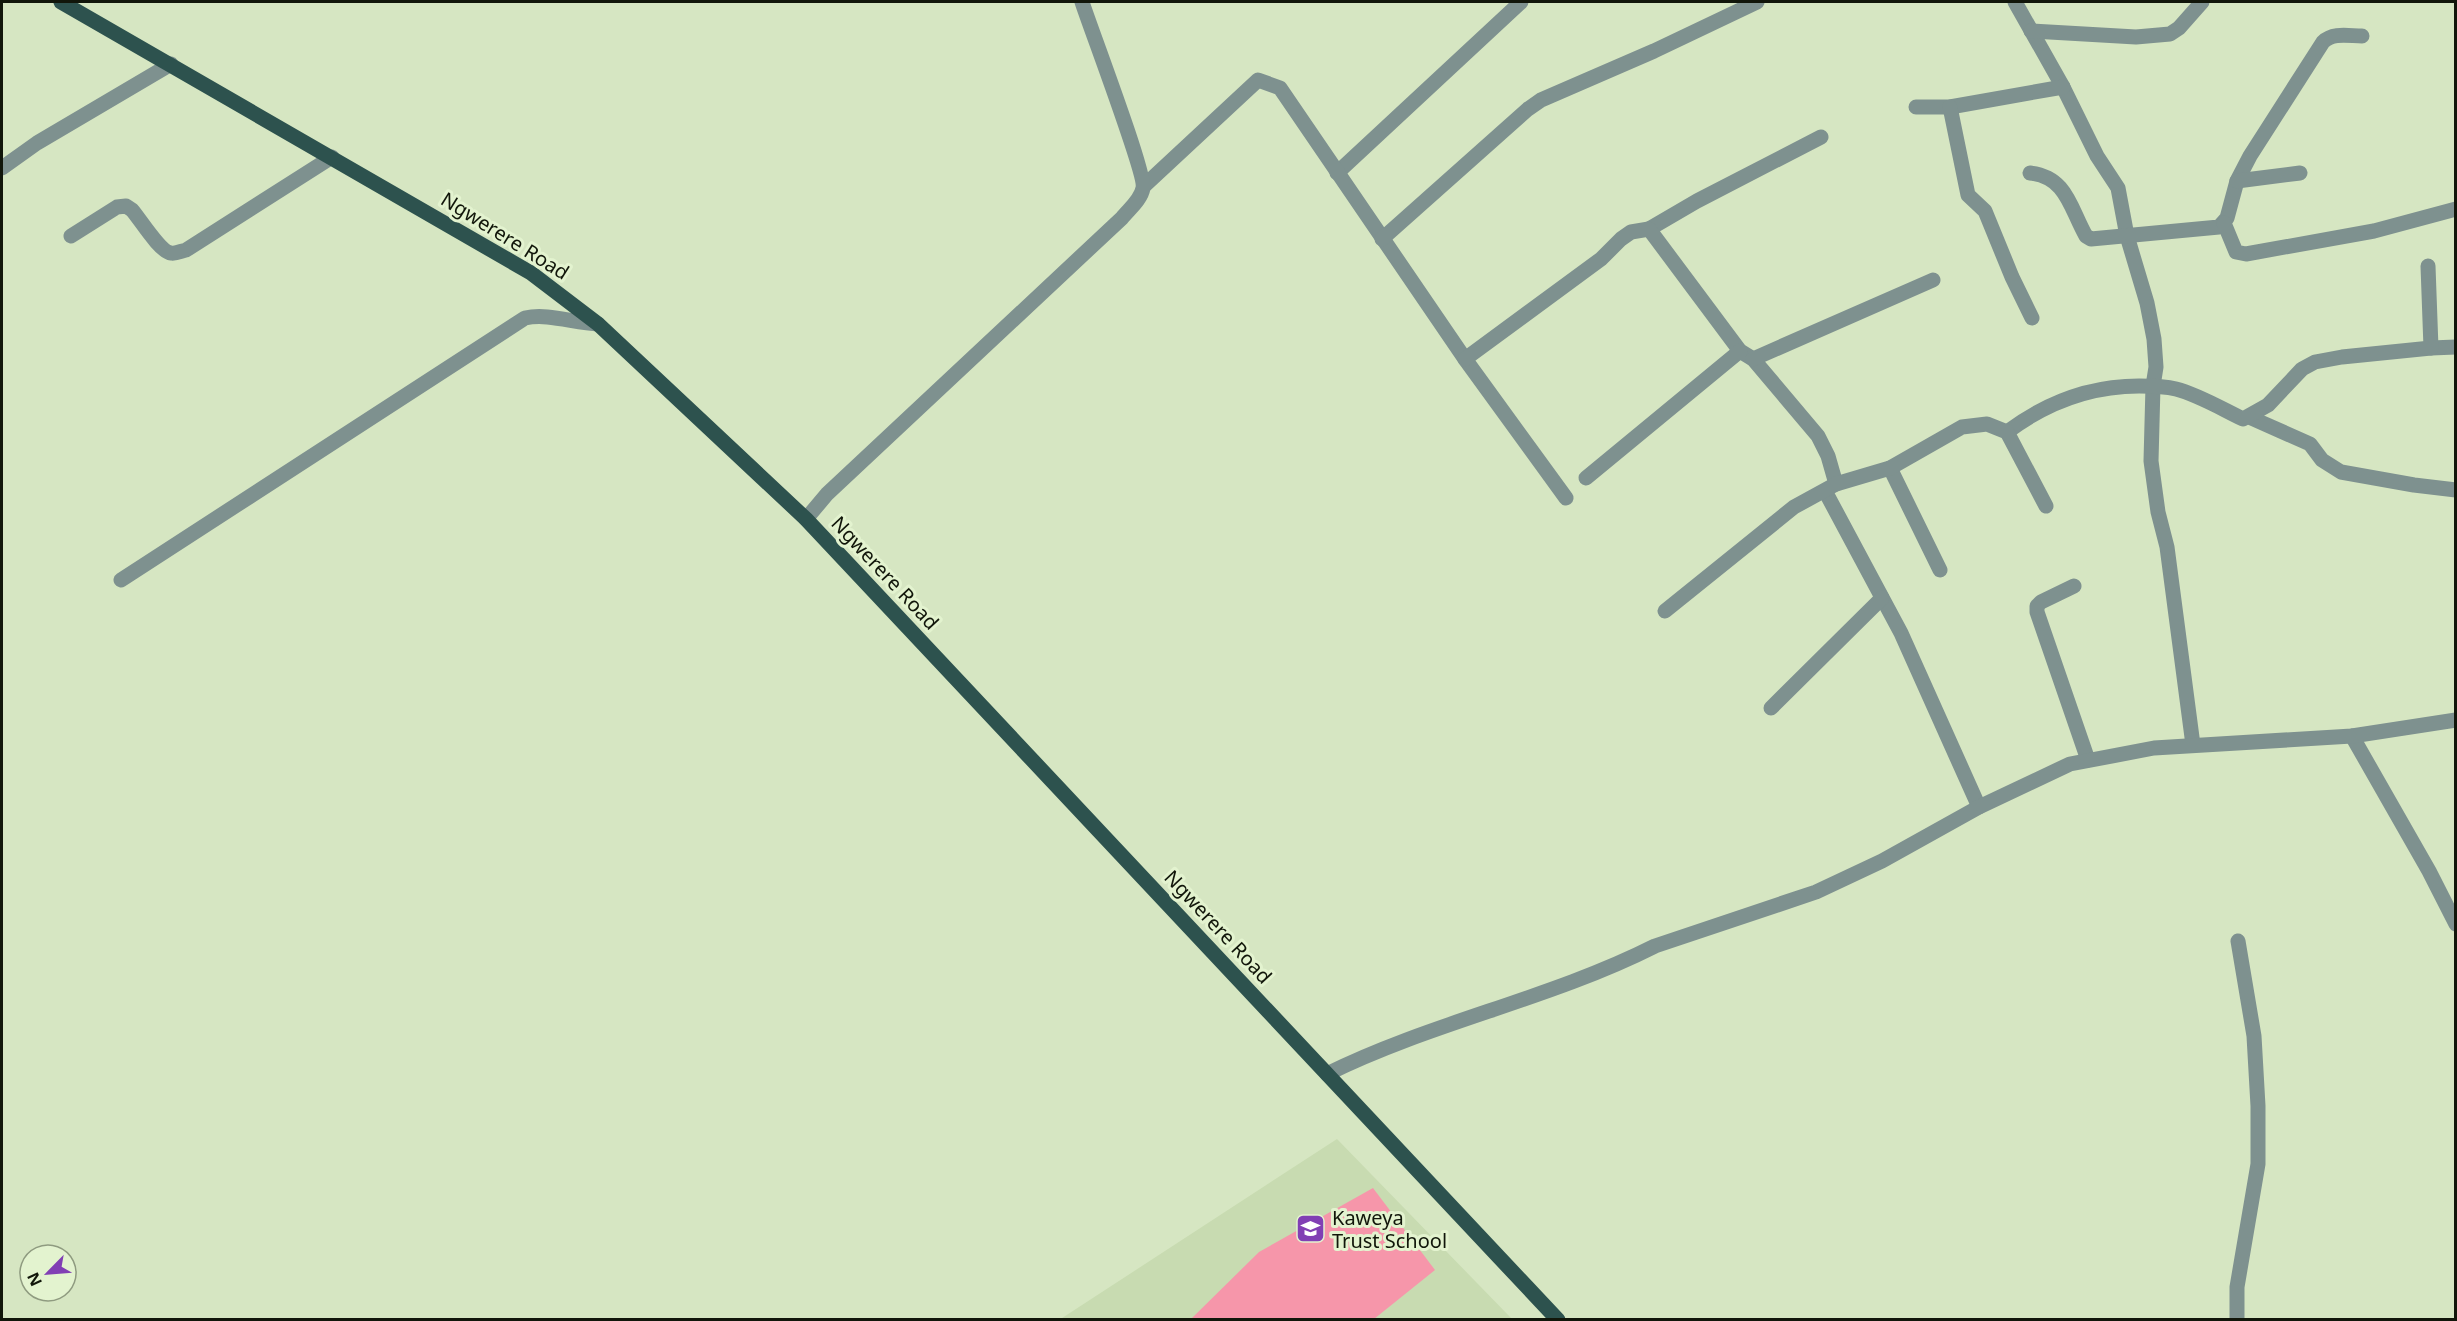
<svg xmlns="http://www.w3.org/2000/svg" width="2457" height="1321" font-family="'Noto Sans',sans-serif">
	<rect width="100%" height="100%" fill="#d6e6c2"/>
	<!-- built -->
	<polygon fill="#c8dbb1" points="1337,1139 1512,1319 1059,1320"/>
	<!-- green -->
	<polygon fill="#f696aa" points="1373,1188 1435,1270 1374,1319 1191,1319 1259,1252"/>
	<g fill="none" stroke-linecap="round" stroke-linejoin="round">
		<!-- minor -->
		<g stroke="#7e918f" stroke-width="15">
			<polyline points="2015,2 2063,87 2097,156 2118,188 2127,236 2147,303 2154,339 2156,367 2153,386 2151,461 2158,512 2167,547 2193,745"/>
			<polyline points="2031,31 2136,37 2170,34 2179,28 2202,2"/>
			<polyline points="1916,107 1950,107 2063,87"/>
			<polyline points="1950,107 1968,195 1985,211 2012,277 2032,318"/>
			<polyline points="2,168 37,143 171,64"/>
			<polyline points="1337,173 1521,2"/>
			<path d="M2030 173C2067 177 2070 208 2086 236L2091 239 2219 227 2227 218 2237 181 2250 156 2323 42C2333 32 2349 36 2362 36"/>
			<polyline points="2237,181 2300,173"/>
			<polyline points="1144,186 1258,80 1280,88 1465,359 1566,498"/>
			<polyline points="2224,223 2236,252 2246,254 2374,231 2456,209"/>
			<polyline points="1649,229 1697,201 1821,137"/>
			<path d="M71 236 117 207 126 206 132 210C140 219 160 252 171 253 176 254 181 251 186 250L332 157"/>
			<polyline points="1382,239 1528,109 1541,100 1654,51 1757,2"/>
			<polyline points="2431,348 2456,347"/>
			<polyline points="1465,359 1601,259 1621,239 1631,232 1649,229 1740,351 1753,359 1818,436 1828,456 1836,484"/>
			<polyline points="1753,359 1933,280"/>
			<polyline points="2249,417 2310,444 2322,460 2341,472 2414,485 2456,490"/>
			<path d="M2007 432C2047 402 2089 386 2139 386 2151 386 2164 386 2176 389 2199 395 2222 409 2243 419L2268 405 2302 369 2315 362 2342 357 2431 348 2428 266"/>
			<polyline points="1890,468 1940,570"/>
			<polyline points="1586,478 1740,351"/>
			<polyline points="1825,491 1901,633 1979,807"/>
			<path d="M806 519 827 494 1122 218C1129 209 1141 200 1143 188 1146 174 1090 27 1082 2"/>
			<path d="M121 580 525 318C548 313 574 323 598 324"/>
			<polyline points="2074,586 2041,602 2037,606 2037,612 2088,760"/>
			<polyline points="1665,611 1794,507 1836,484 1890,468 1962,427 1987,424 2007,432 2046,506"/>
			<polyline points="1771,708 1882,598"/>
			<polyline points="2352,736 2429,871 2456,924"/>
			<path d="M1327 1074C1432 1022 1550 999 1655 946L1816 892 1882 861 1979 807 2070 764 2154 748 2352 736 2456 720"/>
			<polyline points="2237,1320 2237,1287 2258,1164 2258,1106 2254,1036 2238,941"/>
		</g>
		<!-- major -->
		<polyline stroke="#2d524e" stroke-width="15" points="61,2 531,273 598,324 806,519 1558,1320"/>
	</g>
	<!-- icons -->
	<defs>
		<symbol id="school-square" viewBox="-11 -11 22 22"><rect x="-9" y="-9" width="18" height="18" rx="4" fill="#813fb4" stroke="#e3f3cf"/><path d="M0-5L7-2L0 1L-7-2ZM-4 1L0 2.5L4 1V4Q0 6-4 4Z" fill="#fff"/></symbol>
	</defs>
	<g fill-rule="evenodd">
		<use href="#school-square" x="1294" y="1212" width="33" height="33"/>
	</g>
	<g text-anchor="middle" stroke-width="6" stroke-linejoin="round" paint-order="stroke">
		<!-- street labels -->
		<g font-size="20" fill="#11160a" stroke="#e3f3cf">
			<text transform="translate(505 236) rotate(32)" y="7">Ngwerere Road</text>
			<text transform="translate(885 573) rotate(47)" y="7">Ngwerere Road</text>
			<text transform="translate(1218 927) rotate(47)" y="7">Ngwerere Road</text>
		</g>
		<!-- poi labels -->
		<g font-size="20" fill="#11160a" stroke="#e3f3cf" text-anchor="start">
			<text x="1332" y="1225">Kaweya<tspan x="1332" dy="23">Trust School</tspan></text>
		</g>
	</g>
	<!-- border -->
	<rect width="2457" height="1321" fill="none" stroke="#11160a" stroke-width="6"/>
	<!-- north arrow -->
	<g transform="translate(48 1273) rotate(245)"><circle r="28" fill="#e3f3cf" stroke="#8f9b80" stroke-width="1.5"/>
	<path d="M0-4.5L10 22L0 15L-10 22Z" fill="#813fb4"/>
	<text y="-9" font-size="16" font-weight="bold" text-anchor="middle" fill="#11160a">N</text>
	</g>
</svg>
